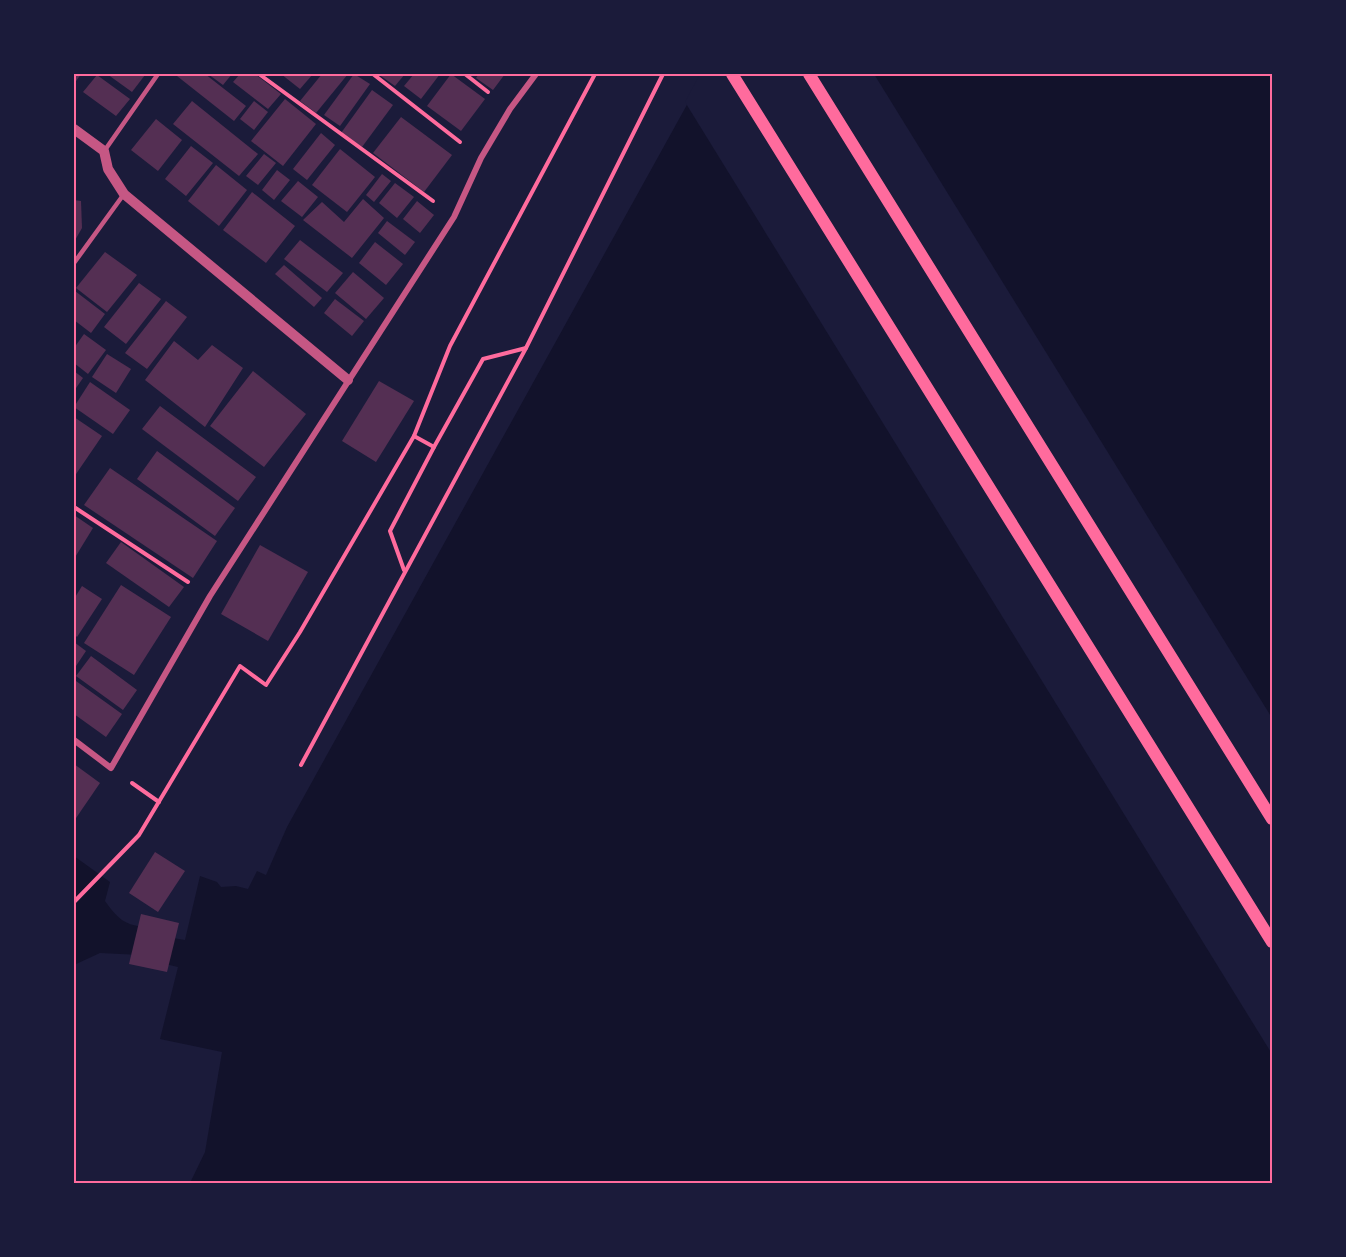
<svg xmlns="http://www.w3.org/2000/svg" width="1346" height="1257" font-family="'Source Sans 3',sans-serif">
	<rect width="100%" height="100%" fill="#1b1b3a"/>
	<!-- water -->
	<g fill="#12122b">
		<polygon points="704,74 1272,74 1272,1183 190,1183 205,1152 222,1052 160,1039 178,967 161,963 167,937 185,940 200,876 217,882 221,887 236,886 248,889 257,871 266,875 287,827"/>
		<path d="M74 856 110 882 105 901C118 919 125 926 148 927L141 955 100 953 74 965Z"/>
	</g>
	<!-- pier -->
	<polygon fill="#1b1b3a" points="700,74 874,74 1272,718 1272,1054 685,102"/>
	<!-- building -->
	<g fill="#542f53">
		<polygon points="74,74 81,74 74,84"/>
		<polygon points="107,74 142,74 145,75 132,92"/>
		<polygon points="179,74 205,74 246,106 234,121 177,76"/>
		<polygon points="208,74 232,74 223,85"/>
		<polygon points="240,74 255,74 281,94 268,109 233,82"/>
		<polygon points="281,74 313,74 300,89"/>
		<polygon points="322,74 348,74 316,113 300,101"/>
		<polygon points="354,74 370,84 340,126 324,115"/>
		<polygon points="378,74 405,74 395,86"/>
		<polygon points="414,74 440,74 421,99 404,86"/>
		<polygon points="451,74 485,99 461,131 427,106"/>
		<polygon points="479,74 505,74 493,90 476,78"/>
		<polygon points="97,75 130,99 116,116 83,92"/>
		<polygon points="372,90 393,105 362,147 341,133"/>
		<polygon points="285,99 316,124 283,166 251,141"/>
		<polygon points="192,101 258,154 239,176 173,124"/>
		<polygon points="254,101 268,112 254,130 240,119"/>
		<polygon points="401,117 452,155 424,192 373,153"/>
		<polygon points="156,119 182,140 158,171 131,150"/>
		<polygon points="321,133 335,145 307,180 293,169"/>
		<polygon points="191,146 213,163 186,196 165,179"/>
		<polygon points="340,149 375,177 347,212 312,185"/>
		<polygon points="264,154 276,163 258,185 246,176"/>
		<polygon points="216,165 247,190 219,226 188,201"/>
		<polygon points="277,170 290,180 274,200 262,190"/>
		<polygon points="382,174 391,181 374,202 366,195"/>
		<polygon points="298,181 318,197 302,217 281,201"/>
		<polygon points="395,183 414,197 397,218 379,203"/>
		<polygon points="252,192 295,226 266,263 223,230"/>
		<polygon points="363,199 384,218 352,258 303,220 322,202 344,222"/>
		<polygon points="74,200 81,201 82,228 74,242"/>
		<polygon points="417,201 434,215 420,233 403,219"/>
		<polygon points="387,221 415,242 405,255 378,233"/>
		<polygon points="300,240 343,273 327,292 284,259"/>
		<polygon points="375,242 403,264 386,285 359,263"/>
		<polygon points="105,252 137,275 107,312 76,288"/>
		<polygon points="284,265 322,298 314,307 275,274"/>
		<polygon points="353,272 384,298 366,319 335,293"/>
		<polygon points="139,283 161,299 126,344 104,327"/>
		<polygon points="75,291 105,314 91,333 74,320"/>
		<polygon points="335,299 364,321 352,336 324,313"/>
		<polygon points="166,301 187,317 147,369 125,353"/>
		<polygon points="84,334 106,350 88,374 74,363 74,348"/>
		<polygon points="174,341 198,360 212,345 243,368 205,427 145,380"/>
		<polygon points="107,354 131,369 116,393 92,377"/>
		<polygon points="74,371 83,378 74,391"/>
		<polygon points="253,371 306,414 264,467 210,426"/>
		<polygon points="379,381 414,401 376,462 342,441"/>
		<polygon points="90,382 130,410 113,434 74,407"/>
		<polygon points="160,406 256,477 238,501 142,429"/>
		<polygon points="74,417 102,436 74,477"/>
		<polygon points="157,451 235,508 215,536 137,479"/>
		<polygon points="110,468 217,541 193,578 84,505"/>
		<polygon points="74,515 93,528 74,559"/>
		<polygon points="121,542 184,587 169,607 106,563"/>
		<polygon points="260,545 308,572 268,641 221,614"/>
		<polygon points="121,585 171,617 134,675 84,643"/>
		<polygon points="82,586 102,599 77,637 74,634 74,599"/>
		<polygon points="74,642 86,651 74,669"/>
		<polygon points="91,656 137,690 123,710 76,676"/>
		<polygon points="76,681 122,714 106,737 74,714 74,684"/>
		<polygon points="74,764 100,783 74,821"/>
		<polygon points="155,852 185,871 158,912 129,893"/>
		<polygon points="141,914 179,923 167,972 129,964"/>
	</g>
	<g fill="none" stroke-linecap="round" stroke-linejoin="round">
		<!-- path -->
		<g stroke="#ff6b9d" stroke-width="4">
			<polyline points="259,74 433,201"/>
			<polyline points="373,74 460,142"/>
			<polyline points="465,74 488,92"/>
			<polyline points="414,436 434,447"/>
			<polyline points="74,507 188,582"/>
			<polyline points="404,570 390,531 434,447 483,359 526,348"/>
			<polyline points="301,765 526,348 663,74"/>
			<polyline points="132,783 159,802"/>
			<polyline points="74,902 139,835 240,666 266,685 300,632 414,436 450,346 595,74"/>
		</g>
		<!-- service -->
		<g stroke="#c65784" stroke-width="4.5">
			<polyline points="105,150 158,74"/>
			<polyline points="74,263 124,194"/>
		</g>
		<!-- minor -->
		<polyline stroke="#c65784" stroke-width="6" points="74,740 111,768 210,596 454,217 481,158 510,109 536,74"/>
		<!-- tertiary -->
		<polyline stroke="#c65784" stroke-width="10" points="74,129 104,151 108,169 124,194 348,380"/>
		<!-- secondary -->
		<g stroke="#ff6b9d" stroke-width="12">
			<polyline points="732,74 1272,942"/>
			<polyline points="809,74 1272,819"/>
		</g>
	</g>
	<!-- border -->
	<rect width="1346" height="1257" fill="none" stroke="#1b1b3a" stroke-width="150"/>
	<rect x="75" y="75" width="1196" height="1107" fill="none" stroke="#ff6b9d" stroke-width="2"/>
</svg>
